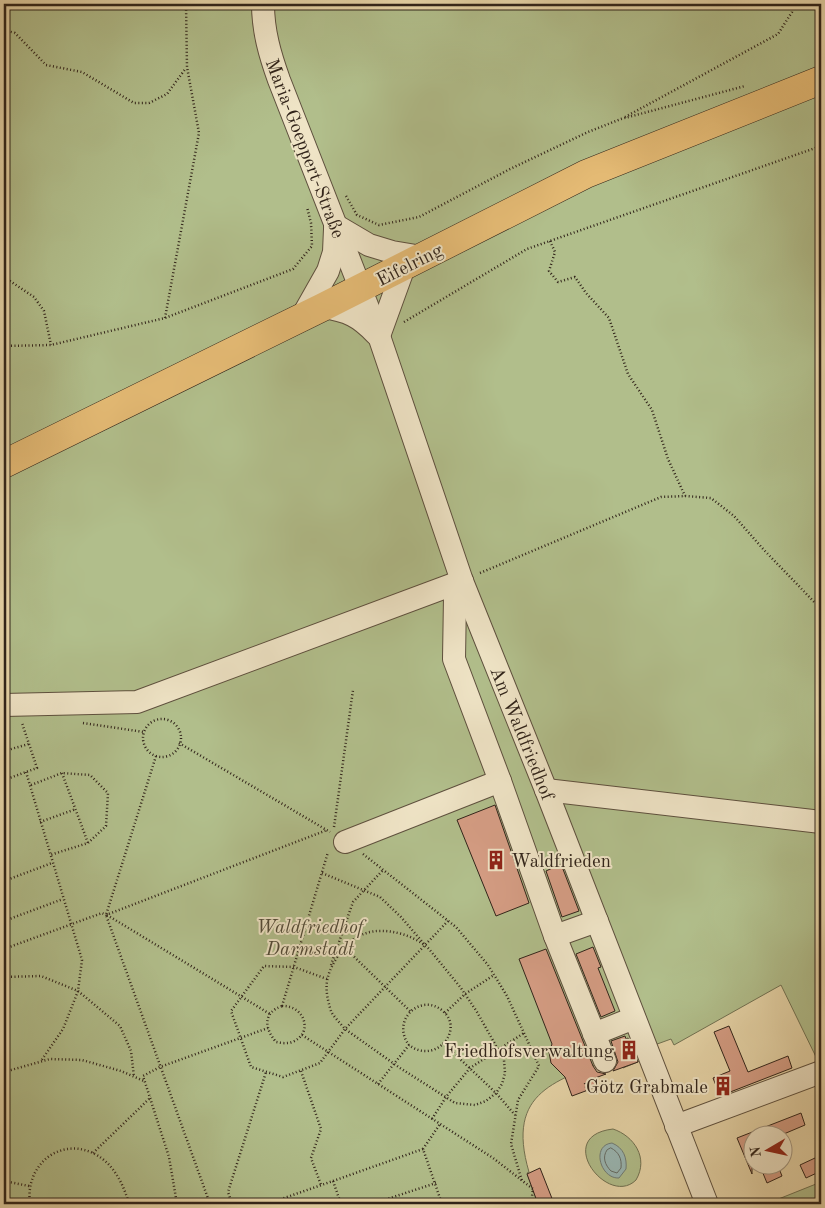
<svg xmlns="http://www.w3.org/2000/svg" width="825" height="1208" font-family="'Old Standard TT',serif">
	<rect width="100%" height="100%" fill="#e7d5a8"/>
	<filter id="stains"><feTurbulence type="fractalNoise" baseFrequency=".004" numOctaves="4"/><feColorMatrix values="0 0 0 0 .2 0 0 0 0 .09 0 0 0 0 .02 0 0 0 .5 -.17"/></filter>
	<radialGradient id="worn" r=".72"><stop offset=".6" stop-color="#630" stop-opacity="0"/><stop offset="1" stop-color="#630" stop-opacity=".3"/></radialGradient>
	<!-- green -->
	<g fill="#b1be8b" stroke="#717152">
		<path d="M4 4H821V1060L818 1061 781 985 674 1045 671 1039 649 1047 462 599 645 1059 623 1068 618 1056C557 1081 505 1090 529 1172L527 1173 538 1204H4Z"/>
		<path d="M613 1129C634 1136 649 1158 636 1180 608 1208 552 1136 613 1129Z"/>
		<polygon points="821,1182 821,1204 766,1204"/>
	</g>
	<!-- water -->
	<path fill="#9ab6b2" stroke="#707c75" d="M612 1143C624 1148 627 1158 626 1169L619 1178C600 1179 591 1145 612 1143Z"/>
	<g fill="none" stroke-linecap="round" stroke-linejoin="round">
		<!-- shore -->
		<path stroke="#666d66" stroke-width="1" d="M611 1148C619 1152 622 1159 621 1168L617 1173 611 1171C605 1165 602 1157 607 1150Z"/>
	</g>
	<!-- building -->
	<g fill="#d59d84" stroke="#31241a">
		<polygon points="495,805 529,903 496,916 457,820"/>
		<polygon points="561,864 579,911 562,917 546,871"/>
		<polygon points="593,947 601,967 598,968 615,1011 601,1017 576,954"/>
		<polygon points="546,949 593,1066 597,1072 606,1074 595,1078 599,1086 572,1096 565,1077 551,1063 549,1052 552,1044 519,959"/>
		<polygon points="729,1026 748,1072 788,1056 792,1068 720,1096 713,1078 730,1071 714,1032"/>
		<polygon points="625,1036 626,1039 628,1038 638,1062 613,1071 618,1062 611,1041"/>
		<polygon points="801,1113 805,1125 779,1136 752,1136 752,1174 737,1138"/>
		<polygon points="815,1158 821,1171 806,1178 800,1165"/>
		<polygon points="760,1166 778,1166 782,1176 767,1183"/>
		<polygon points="540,1168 553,1201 545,1204 538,1204 527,1174"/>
	</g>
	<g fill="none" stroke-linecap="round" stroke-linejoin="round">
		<defs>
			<g id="minor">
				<path d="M263 4C263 31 270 55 279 80L379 336 462 581 546 790 707 1204"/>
				<polyline points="335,225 369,245 392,252 422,257"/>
				<path d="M323 307C348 311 359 316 376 334"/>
				<polyline points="302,317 328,271 334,252 335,229"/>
				<polyline points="379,336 404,267"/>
				<polyline points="462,581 455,597 454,659 500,781 555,936 605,1061"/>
				<polyline points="4,705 137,702 462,581"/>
				<polyline points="546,790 821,822"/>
				<polyline points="345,842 500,781"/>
				<polyline points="555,936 597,921"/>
				<polyline points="594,1034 634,1018"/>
				<polyline points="676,1126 821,1072"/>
			</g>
			<polyline id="major" points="4,464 323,307 586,174 821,80"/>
		</defs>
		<!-- minor casing -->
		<use href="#minor" stroke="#5e503e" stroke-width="24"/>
		<!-- major casing -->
		<use href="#major" stroke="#31241a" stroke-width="29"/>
		<!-- path -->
		<g stroke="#31241a" stroke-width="2.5" stroke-dasharray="1 2.5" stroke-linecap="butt">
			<polyline points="4,30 15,33 46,65 82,72 134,103 149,103 167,94 186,68"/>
			<polyline points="625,117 778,34 792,12 792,4"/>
			<polyline points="346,196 357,215 379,225 419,217 510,169 588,132 621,119 745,86"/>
			<polyline points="550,241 555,252 549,271 558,282 575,277 586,293 609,318 628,374 652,410 668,459 685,496"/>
			<polyline points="4,277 34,297 44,311 51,345"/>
			<polyline points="165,318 199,133 187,67 186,4"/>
			<polyline points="404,322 527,249 821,146"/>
			<polyline points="4,346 51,345 165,318 293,269 312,246 311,223 307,207"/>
			<polyline points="480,573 661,497 685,496 711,498 734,516 764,550 821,609"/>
			<circle cx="162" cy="738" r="19"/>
			<polyline points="83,723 144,732"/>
			<polyline points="179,743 330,832"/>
			<polyline points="4,751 29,744"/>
			<polyline points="156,756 106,915 210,1204"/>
			<polyline points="26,772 82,960 78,991 63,1029 41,1061"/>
			<polyline points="62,773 88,843"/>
			<polyline points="4,780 37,768 22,723"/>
			<polyline points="31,785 62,773 90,775 108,793 106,826 88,843 50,855"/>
			<polyline points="40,822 76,809"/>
			<polyline points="334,827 353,690"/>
			<polyline points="363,854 456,927 488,965 507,996 539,1066 518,1100 511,1144 522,1181"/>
			<polyline points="322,873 380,897 401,917 425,945 448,921"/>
			<polyline points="4,881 52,863"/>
			<polyline points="107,915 270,1014"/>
			<polyline points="4,921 63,899"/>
			<polyline points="344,947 411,1012"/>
			<polyline points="4,949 102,913 106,915 327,830"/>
			<polyline points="331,965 353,902 383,870"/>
			<polyline points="4,977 41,976 78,991 120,1026 131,1051 134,1077"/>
			<path d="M327 979 294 967 264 966 231 1011 251 1067 283 1077 320 1063 345 1029C341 1024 333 1016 331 1011 324 989 325 977 336 959 352 933 373 926 402 934 412 937 422 942 429 949L461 988 477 1012 504 1060 505 1073 502 1084 496 1093 486 1101 475 1105 455 1103 400 1068 345 1029 425 945"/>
			<polyline points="282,1006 328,852"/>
			<path d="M282 1006C305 1005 314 1034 292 1042 287 1044 281 1043 276 1042 265 1029 262 1013 282 1006Z"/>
			<polyline points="445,1013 465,994 494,975"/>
			<polyline points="302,1035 493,1158 533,1189 531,1204"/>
			<polyline points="443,1043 496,1093 515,1115"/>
			<polyline points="301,1071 321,1129 311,1158 321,1185"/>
			<polyline points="4,1072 50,1059 82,1060 121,1071 144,1081"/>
			<polyline points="585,1083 587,1091"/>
			<path d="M378 1084 409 1045C435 1065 464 1031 444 1012 422 991 390 1020 409 1045"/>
			<polyline points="432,1119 446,1097 470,1068 524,1033"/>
			<polyline points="423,1149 440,1124"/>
			<polyline points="93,1153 151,1097"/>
			<polyline points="4,1181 29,1186"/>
			<polyline points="333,1181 423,1149 442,1204"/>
			<path d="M30 1204C24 1159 70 1131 105 1161 117 1171 125 1189 129 1204"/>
			<polyline points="177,1204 169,1157 143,1076 160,1067 268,1028"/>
			<polyline points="232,1204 228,1192 266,1072"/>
			<polyline points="267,1204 333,1181 341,1204"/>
			<polyline points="372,1204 436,1183"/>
		</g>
		<!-- minor -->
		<use href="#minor" stroke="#efe4c6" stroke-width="22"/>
		<!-- major -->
		<use href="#major" stroke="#e4ba74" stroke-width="28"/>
	</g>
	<!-- icons -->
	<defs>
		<symbol id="building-bare" viewBox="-9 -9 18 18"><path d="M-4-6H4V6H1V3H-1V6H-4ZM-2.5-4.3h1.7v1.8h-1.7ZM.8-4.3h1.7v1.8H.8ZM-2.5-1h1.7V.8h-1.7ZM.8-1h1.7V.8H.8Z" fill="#8f2418" stroke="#efe4c6" stroke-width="2.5" paint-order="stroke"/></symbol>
	</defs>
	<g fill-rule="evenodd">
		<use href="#building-bare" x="482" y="846" width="28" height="28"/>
		<use href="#building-bare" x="615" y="1036" width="28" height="28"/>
		<use href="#building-bare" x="709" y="1072" width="28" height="28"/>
	</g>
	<g text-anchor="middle" stroke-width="4" stroke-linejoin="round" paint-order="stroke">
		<!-- street labels -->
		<g font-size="19" fill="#31241a" stroke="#efe4c6">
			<text transform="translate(306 148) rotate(69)" y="7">Maria-Goeppert-Straße</text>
			<text transform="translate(409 264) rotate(-27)" y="7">Eifelring</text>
			<text transform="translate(523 733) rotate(68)" y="7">Am Waldfriedhof</text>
		</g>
		<!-- poi labels -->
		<g font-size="19" fill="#31241a" stroke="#efe4c6" text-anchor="end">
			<text x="511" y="867" text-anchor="start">Waldfrieden</text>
			<text x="614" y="1057">Friedhofsverwaltung</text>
			<text x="708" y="1093">Götz Grabmale</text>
		</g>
		<!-- park labels -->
		<g font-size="19" font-style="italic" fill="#514a36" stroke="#efe4c6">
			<text x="310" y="933">Waldfriedhof<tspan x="310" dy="22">Darmstadt</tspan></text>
		</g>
	</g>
	<!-- margin -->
	<rect width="825" height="1208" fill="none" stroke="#e7d5a8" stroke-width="20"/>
	<rect x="5" y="5" width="815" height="1198" fill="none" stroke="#31241a" stroke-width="2.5"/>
	<rect x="10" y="10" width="805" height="1188" fill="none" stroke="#31241a"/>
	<!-- north arrow -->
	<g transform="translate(768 1150) rotate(261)"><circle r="24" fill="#efe4c6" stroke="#a39781"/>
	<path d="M0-4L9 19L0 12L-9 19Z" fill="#8f2418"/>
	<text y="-8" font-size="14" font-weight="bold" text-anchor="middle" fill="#31241a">N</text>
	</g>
	<rect width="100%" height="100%" filter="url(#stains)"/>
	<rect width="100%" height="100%" fill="url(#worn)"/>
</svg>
